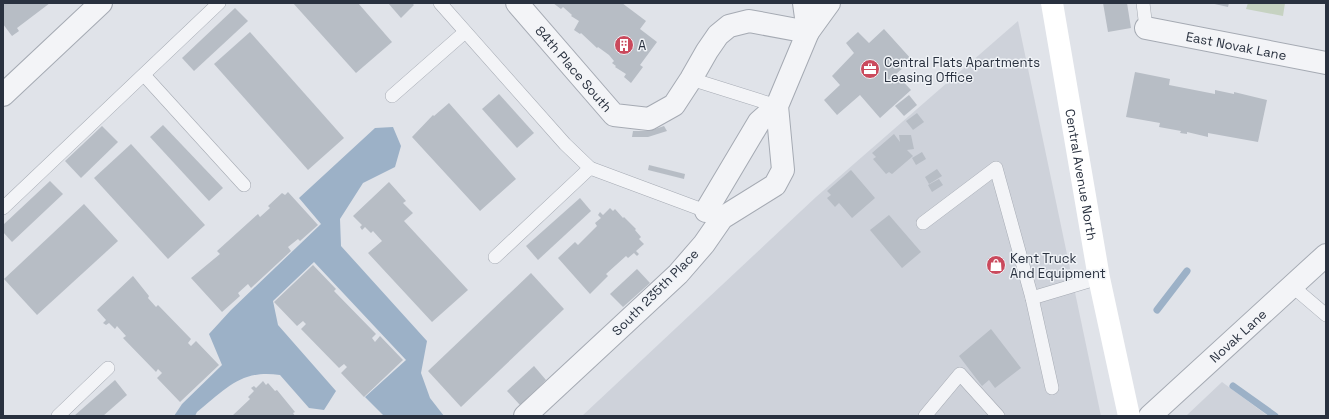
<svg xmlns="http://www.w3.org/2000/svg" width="1329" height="419" font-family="'Space Grotesk',sans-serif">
	<rect width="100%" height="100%" fill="#e0e3e9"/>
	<!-- built -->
	<g fill="#ced2da">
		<polygon points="1018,21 1101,416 582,416 816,197"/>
		<polygon points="1222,382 1268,416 1186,416"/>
	</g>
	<!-- green -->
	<polygon fill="#c6d2c1" points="1248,3 1285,3 1283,16 1246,9"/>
	<!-- water -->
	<path fill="#9cb1c7" d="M393 127 401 146 395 167 363 183 340 219 341 246 427 341 421 373 430 398 444 416H384L365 397 406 360 314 262 273 301 278 325 336 391 324 410 309 408 280 375C241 369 226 389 197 412L195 416H174L182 404 222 365 209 334 231 310 321 224 299 198 375 128Z"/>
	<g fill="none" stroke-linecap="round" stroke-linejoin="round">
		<!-- stream -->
		<g stroke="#9cb1c7" stroke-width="7">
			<polyline points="1157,310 1187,271"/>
			<polyline points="1233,386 1275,416"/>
		</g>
	</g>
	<!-- building -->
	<g fill="#b7bdc5">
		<polygon points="3,3 50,3 17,28 19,31 12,36 3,24"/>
		<polygon points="293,3 358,3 392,42 356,73"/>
		<polygon points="388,3 412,3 414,5 401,18"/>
		<polygon points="553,3 622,3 646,21 640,29 657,42 640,65 643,67 631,83 624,77 626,74 615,67 616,66 612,63 614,61 609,55 598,47 597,48 581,33 580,34 574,30 579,21 571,16 572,15 563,7 561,9"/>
		<polygon points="1103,3 1127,3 1131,28 1108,32"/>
		<polygon points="1210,3 1229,3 1228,7"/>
		<polygon points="235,8 248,21 194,71 182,58"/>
		<polygon points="884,29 912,60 896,74 911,90 880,118 860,95 837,115 824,100 840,85 832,76 854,53 846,43 858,32 869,43"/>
		<polygon points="250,32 344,138 308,170 214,64"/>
		<polygon points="1135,72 1170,79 1169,85 1215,94 1215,90 1234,94 1234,92 1267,100 1258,142 1208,133 1208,137 1187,132 1187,134 1180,133 1181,131 1159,127 1160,123 1126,117"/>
		<polygon points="499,94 534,133 517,148 482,109"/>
		<polygon points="909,95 917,105 904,116 895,106"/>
		<polygon points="449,103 516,179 480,211 412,137 433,115 434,116"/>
		<polygon points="917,113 924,122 913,130 906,121"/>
		<polygon points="163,125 223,188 209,201 150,137"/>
		<polygon points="102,126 118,142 81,178 65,161"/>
		<polygon points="664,126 667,131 648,137 632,137 633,131 649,131"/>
		<polygon points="894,134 900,142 899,135 911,135 914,149 907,150 913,156 892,174 889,172 886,174 873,159 876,157 872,153"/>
		<polygon points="131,144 205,225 168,259 94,178"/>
		<polygon points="922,152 926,159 916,165 912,158"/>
		<polygon points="649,165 685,174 684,179 648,170"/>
		<polygon points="937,169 942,176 929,184 925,177"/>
		<polygon points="851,170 875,198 852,218 839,203 835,207 827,198 831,195 827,191"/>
		<polygon points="939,179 943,185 932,192 928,185"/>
		<polygon points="50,181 63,194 12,242 3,232 3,225"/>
		<polygon points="389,182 406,201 403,203 413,213 404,221 468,290 432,322 368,253 382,241 373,231 371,233 365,227 362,230 360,227 362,225 353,216"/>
		<polygon points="288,192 318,225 300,241 298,239 288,247 291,251 251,288 248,284 238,293 240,296 222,312 191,278 220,254 217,251 258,214 260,217 270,208 268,206 282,193 285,195"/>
		<polygon points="580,198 591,211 538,260 526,246"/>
		<polygon points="84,204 118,241 37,315 4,279"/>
		<polygon points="610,208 613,211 615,209 623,218 624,217 636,229 635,230 641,237 639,239 644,244 636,251 639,254 637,256 634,253 628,258 626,256 606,274 608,276 590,294 558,258 575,242 578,245 597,226 595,223 601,218 598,215 600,212 603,215"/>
		<polygon points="889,215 921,252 902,268 870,230"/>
		<polygon points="313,265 336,289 334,291 376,334 372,338 375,342 380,336 403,360 364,397 341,373 347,367 344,364 339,368 301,329 306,324 303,321 297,326 274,302"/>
		<polygon points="637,269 650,283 623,307 610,294"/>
		<polygon points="531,273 564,309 461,407 428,371"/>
		<polygon points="133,276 149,296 148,298 156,307 158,305 191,339 188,343 191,346 196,341 219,365 180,402 157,378 162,373 158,369 156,372 123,338 126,336 117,326 115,329 109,323 106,325 103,323 106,320 97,310"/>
		<polygon points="991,329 1021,368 995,388 989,380 982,386 959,356"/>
		<polygon points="534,366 546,380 520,405 507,391"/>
		<polygon points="115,380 127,395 103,416 74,416"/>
		<polygon points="263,381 266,385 268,383 275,391 277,390 295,412 293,413 295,416 232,416 250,399 248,397 254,391 251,388 254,386 256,388"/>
	</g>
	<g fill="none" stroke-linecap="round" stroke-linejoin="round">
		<defs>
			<g id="lane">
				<polyline points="440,3 565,144 590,168 711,213"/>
				<polyline points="1143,3 1146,28"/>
				<polyline points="144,75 244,185"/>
				<polyline points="691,79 777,106"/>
				<polyline points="392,96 465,32"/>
				<polyline points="3,208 219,3"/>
				<polyline points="923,223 996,168 1032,298 1052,388"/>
				<polyline points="495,257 590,168"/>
				<polyline points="1292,286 1326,315"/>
				<polyline points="1032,298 1099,278"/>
				<polyline points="58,416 108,368"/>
				<polyline points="925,416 960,374 998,416"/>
			</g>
			<g id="street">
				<path id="s1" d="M517 3 614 115 649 119 674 105 691 79 707 51 718 35 729 26 749 21 808 32 777 106 783 170 775 185 722 218 704 244 678 274 525 416"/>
				<polyline points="804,3 808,32 829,3"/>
				<path id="s2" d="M1146 28 1326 63"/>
				<polyline points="3,95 101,3"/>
				<polyline points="706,211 759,122 777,106"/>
				<path id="s3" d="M1150 416 1326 255"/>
			</g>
		</defs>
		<!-- lane casing -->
		<use href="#lane" stroke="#a5aab3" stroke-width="14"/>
		<!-- street casing -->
		<use href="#street" stroke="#a5aab3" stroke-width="24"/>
		<!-- lane -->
		<use href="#lane" stroke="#f3f4f7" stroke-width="13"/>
		<!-- street -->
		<use href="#street" stroke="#f3f4f7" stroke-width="22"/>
		<!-- secondary -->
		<path stroke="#fff" stroke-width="22" id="s4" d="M1052 3 1099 278 1129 416"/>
	</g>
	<!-- icons -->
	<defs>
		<symbol id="building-disc" viewBox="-11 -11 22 22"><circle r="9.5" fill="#ca495c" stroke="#eff2f6"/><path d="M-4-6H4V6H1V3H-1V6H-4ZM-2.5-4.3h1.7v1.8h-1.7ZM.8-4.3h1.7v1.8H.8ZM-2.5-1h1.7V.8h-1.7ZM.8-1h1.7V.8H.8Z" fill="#fff"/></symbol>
		<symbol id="office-disc" viewBox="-11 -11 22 22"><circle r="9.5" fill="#ca495c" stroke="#eff2f6"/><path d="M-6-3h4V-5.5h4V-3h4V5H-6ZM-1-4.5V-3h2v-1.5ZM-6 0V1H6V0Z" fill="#fff"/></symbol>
		<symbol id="shop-disc" viewBox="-11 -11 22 22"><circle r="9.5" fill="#ca495c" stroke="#eff2f6"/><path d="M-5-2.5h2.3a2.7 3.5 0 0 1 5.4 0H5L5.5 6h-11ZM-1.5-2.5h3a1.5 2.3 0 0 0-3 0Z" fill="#fff"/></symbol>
	</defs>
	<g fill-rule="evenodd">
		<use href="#building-disc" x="613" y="34" width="22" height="22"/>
		<use href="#office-disc" x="859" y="58" width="22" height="22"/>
		<use href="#shop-disc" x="985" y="254" width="22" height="22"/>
	</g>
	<g text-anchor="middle" stroke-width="3" stroke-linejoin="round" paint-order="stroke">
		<!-- poi labels -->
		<g font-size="13" fill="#29313f" stroke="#eff2f6" text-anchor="start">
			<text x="638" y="50">A</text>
			<text x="884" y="67">Central Flats Apartments<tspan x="884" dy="15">Leasing Office</tspan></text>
			<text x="1010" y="263">Kent Truck<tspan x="1010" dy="15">And Equipment</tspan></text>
		</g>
		<!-- street labels -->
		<g font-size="13" fill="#29313f" stroke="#eff2f6">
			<text dy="5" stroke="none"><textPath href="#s2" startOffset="92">East Novak Lane</textPath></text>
			<text dy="5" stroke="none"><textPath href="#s1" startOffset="87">84th Place South</textPath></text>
			<text dy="5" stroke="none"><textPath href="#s4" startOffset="174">Central Avenue North</textPath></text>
			<text transform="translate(655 292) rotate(-45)" y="5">South 235th Place</text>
			<text dy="5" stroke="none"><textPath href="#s3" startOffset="119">Novak Lane</textPath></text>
		</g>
	</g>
	<!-- border -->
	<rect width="1329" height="419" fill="none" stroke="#29313f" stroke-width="8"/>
</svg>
